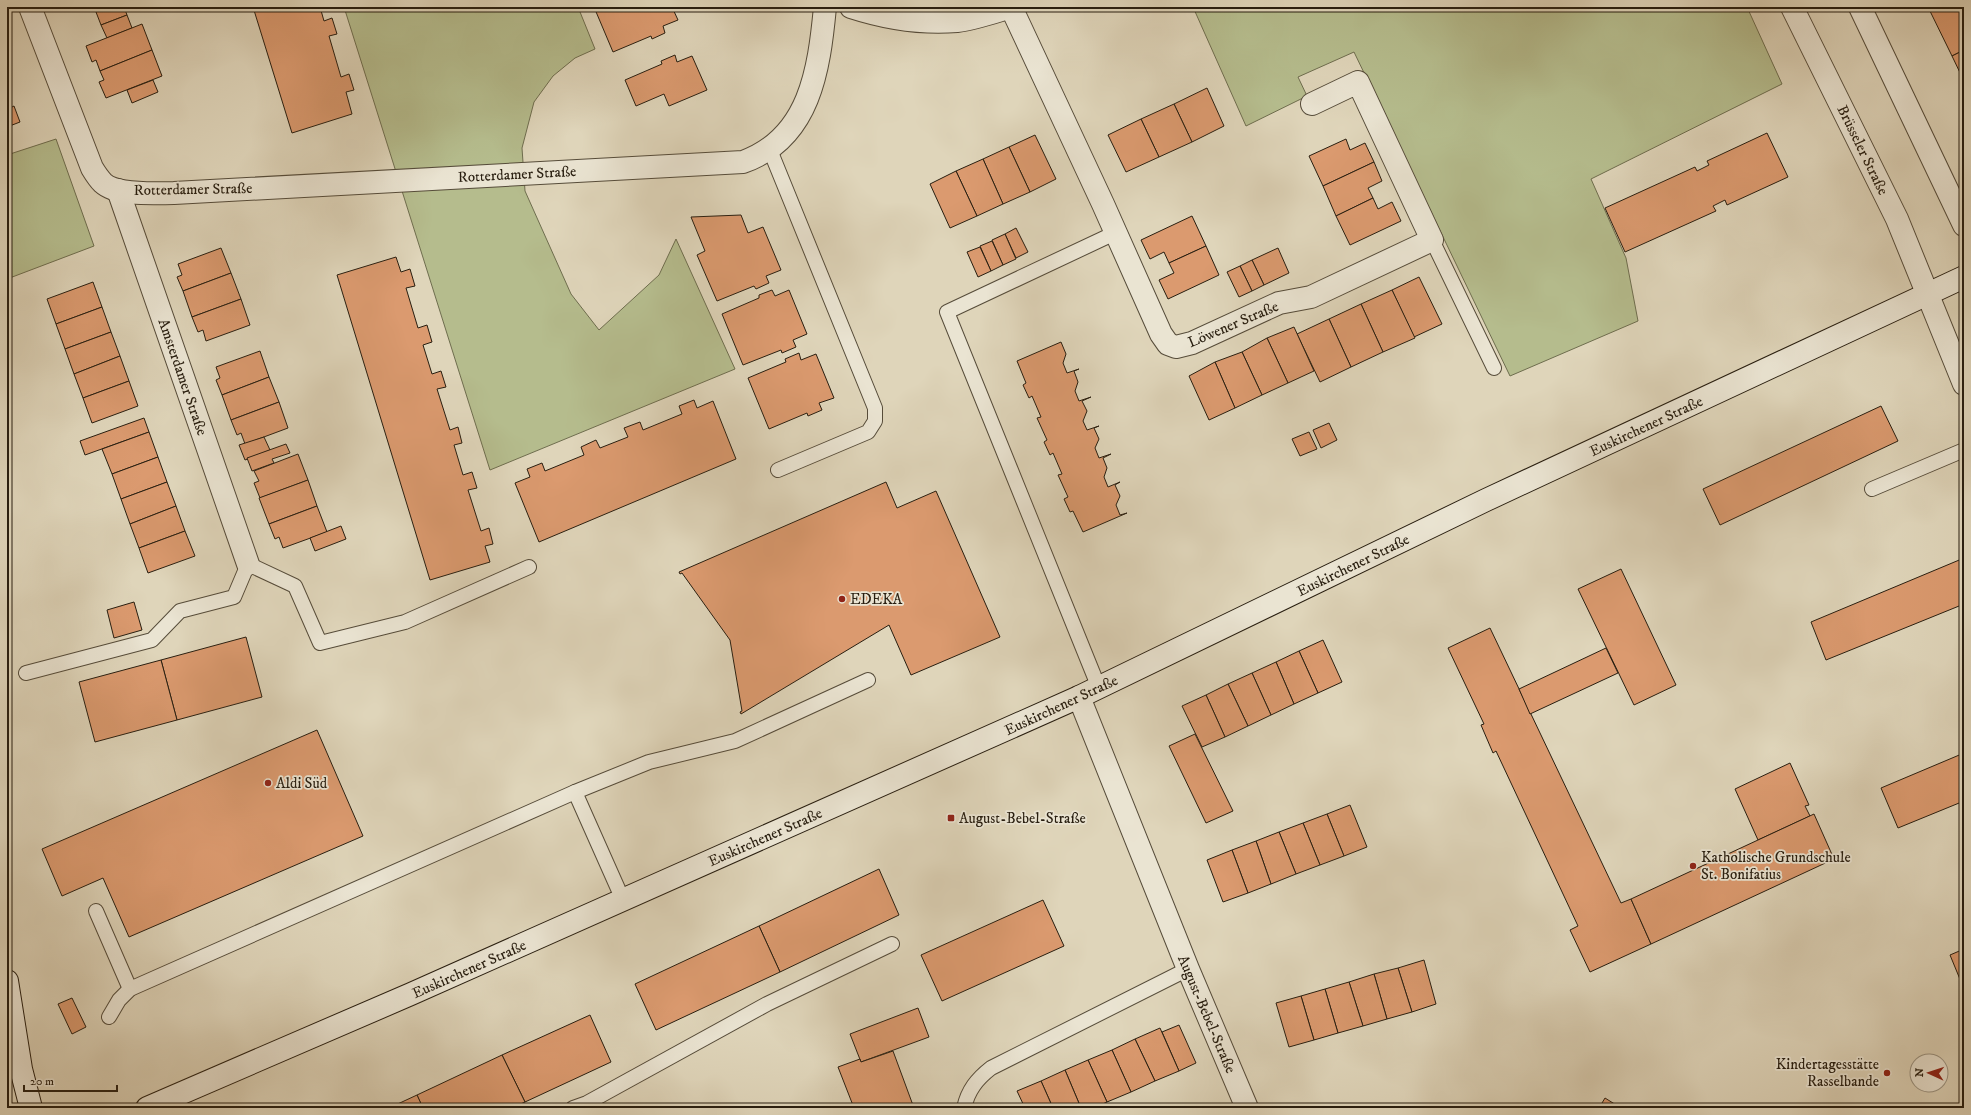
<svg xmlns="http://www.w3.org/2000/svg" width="1971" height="1115" font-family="'IM FELL DW Pica',serif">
	<rect width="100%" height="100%" fill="#dfd5ba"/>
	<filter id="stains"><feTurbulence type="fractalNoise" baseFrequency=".005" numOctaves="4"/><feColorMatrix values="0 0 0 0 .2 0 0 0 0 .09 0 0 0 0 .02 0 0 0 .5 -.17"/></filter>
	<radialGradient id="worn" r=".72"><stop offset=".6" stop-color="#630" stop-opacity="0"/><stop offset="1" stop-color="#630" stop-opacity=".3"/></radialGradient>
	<!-- green -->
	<g fill="#b5bc8d" stroke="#6e6d4e">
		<polygon points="344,7 578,7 595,49 575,58 553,76 534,102 522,148 525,191 571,294 599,330 659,275 676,239 735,369 490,470"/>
		<polygon points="1193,7 1747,7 1782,84 1591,179 1626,258 1638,321 1510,376 1354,52 1298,77 1307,96 1246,126"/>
		<polygon points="56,139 94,246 7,279 7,155"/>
	</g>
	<!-- building -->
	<g fill="#db9a6f" stroke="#281e10">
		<polygon points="95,7 109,7 96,12"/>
		<polygon points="109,7 124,7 127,15 101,25 96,12"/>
		<polygon points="253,7 320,7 324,21 332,18 337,34 329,36 341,77 349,74 354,90 346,92 352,114 292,133"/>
		<polygon points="594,7 672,7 678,20 663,26 665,33 652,39 651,36 613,52"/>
		<polygon points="1928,7 1964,7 1964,50 1952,56"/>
		<polygon points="127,15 132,28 107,38 101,25"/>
		<polygon points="142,24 152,50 100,71 96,60 92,62 86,46"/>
		<polygon points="152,50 162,76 106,98 99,82 104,80 100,71"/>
		<polygon points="1964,50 1964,81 1952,56"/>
		<polygon points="675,55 677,62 692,56 707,90 669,106 664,94 636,106 625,80 662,64 661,61"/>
		<polygon points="153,80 158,92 132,103 127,90"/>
		<polygon points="1207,88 1224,126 1192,142 1174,104"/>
		<polygon points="7,101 10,108 14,106 20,122 7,127"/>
		<polygon points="1174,104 1192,142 1159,157 1141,119"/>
		<polygon points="1141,119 1159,157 1126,172 1108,135"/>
		<polygon points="1767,133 1788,177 1727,205 1725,200 1713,206 1716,211 1625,252 1605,208 1695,167 1697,171 1709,165 1707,161"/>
		<polygon points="1035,135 1056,179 1030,192 1009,147"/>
		<polygon points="1346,139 1350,150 1365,143 1374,162 1323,186 1309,156"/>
		<polygon points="1009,147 1030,192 1003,204 983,159"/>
		<polygon points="983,159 1003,204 977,216 956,171"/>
		<polygon points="1374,162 1382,181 1368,188 1373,198 1336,216 1323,186"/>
		<polygon points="956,171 977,216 950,228 930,184"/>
		<polygon points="1373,198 1378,209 1392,202 1401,221 1350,245 1336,216"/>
		<polygon points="741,215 748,233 763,227 781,270 766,276 769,283 756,289 754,286 717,301 697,255 705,251 691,217"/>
		<polygon points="1192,216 1206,246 1169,263 1164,252 1150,259 1141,240"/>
		<polygon points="1016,228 1028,252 1016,258 1005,234"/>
		<polygon points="1005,234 1016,259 1003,265 992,240"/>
		<polygon points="992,241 1003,265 991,271 980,246"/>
		<polygon points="1206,246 1219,275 1168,299 1159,280 1174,273 1169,263"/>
		<polygon points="980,247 991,271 978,277 967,252"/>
		<polygon points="221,248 231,273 183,291 177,277 182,275 178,264"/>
		<polygon points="1278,248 1289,273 1264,285 1252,260"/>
		<polygon points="396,257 401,272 410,269 415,286 406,288 418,328 427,325 432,342 423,345 432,374 441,371 446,387 437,389 450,430 458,427 462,443 454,445 463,475 472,472 477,488 468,490 481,531 489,528 493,544 485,546 490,562 430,580 337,275"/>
		<polygon points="1252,260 1264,285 1252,291 1240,266"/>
		<polygon points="1240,266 1252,291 1239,297 1227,272"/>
		<polygon points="231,273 241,299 192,317 183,291"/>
		<polygon points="1419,277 1442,324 1414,337 1392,290"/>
		<polygon points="93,282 102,307 56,324 47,299"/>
		<polygon points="772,290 775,296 789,290 807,334 793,340 796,347 782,353 781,350 743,365 722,314 759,298 759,295"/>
		<polygon points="1392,290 1415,338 1383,352 1361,304"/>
		<polygon points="241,299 250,325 206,341 203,330 198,332 192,317"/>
		<polygon points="1361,304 1383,352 1351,367 1329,319"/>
		<polygon points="102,307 111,332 65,349 56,324"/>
		<polygon points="1329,319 1351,367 1320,382 1297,334"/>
		<polygon points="1294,327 1314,371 1288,383 1267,338"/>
		<polygon points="111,332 120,356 74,374 65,349"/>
		<polygon points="1267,338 1288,383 1262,395 1242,352"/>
		<polygon points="1061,342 1066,354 1063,363 1067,373 1079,369 1074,371 1078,382 1075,391 1079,401 1091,397 1082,401 1087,411 1083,421 1087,430 1099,426 1094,428 1099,439 1095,448 1099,458 1111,454 1103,458 1107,468 1104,477 1108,487 1120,482 1115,485 1120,496 1116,505 1120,515 1127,513 1083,532 1073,511 1070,512 1064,499 1068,497 1058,475 1062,474 1053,453 1050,455 1044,442 1047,440 1037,418 1041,417 1032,396 1029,398 1023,385 1026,383 1017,361"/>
		<polygon points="260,351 269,377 222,395 216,380 220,378 216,367"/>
		<polygon points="1242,352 1262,395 1235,408 1215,362"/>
		<polygon points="799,353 801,360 816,354 834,398 819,403 822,410 808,416 807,413 769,429 748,378 786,362 785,359"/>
		<polygon points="120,356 129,381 83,398 74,374"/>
		<polygon points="1215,362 1235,408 1209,420 1189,376"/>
		<polygon points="269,377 279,402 231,420 222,395"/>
		<polygon points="129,381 138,406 92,423 83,398"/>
		<polygon points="694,400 697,408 713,401 736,459 539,542 515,483 530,477 527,469 542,463 545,471 584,455 581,447 596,440 600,448 628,437 624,428 640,422 643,430 682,414 679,406"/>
		<polygon points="279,402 288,428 245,444 241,433 237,435 231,420"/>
		<polygon points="1881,406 1898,441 1720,525 1703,489"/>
		<polygon points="144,418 149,432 85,455 80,441"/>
		<polygon points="1329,423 1337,440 1321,448 1313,430"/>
		<polygon points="149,432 158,457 112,474 102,449"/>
		<polygon points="1309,432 1317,449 1300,456 1292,439"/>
		<polygon points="264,437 270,450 245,460 239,445"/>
		<polygon points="286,444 290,453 272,459 274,463 252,471 247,458"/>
		<polygon points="298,454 308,480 260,498 254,483 259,481 254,471"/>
		<polygon points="158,457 167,482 121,499 112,474"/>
		<polygon points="308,480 317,506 269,524 259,498"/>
		<polygon points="167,482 176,506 130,524 121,499"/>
		<polygon points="886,482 897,508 936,491 1000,637 911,675 889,625 741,714 740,712 742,711 730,640 682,573 680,574 679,572"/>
		<polygon points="176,506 185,531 139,548 130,524"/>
		<polygon points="317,506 327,532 283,548 279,537 275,539 269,524"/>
		<polygon points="341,526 346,539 315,551 310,538"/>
		<polygon points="185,531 195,556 148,573 139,548"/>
		<polygon points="1964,558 1964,604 1826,660 1811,622"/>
		<polygon points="1621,569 1676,685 1634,705 1578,589"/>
		<polygon points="134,602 142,630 114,638 107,610"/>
		<polygon points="1490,628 1621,903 1631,899 1651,944 1590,972 1570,930 1578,926 1496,751 1493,753 1481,725 1484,724 1448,648"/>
		<polygon points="246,637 262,697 177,720 161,660"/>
		<polygon points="1323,640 1342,682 1318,693 1299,651"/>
		<polygon points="1606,648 1618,673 1530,714 1519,689"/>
		<polygon points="1299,651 1318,693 1294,704 1276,662"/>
		<polygon points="161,660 177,720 95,742 79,682"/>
		<polygon points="1276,662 1294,704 1271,715 1252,673"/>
		<polygon points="1252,673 1271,715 1248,726 1228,684"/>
		<polygon points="1228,684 1248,726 1225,737 1206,695"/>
		<polygon points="1206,695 1225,737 1202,747 1182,706"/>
		<polygon points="317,730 363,836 129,937 103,878 62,896 42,849"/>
		<polygon points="1195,734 1233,811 1206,823 1169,746"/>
		<polygon points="1964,753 1964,801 1898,828 1881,788"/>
		<polygon points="1790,763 1809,805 1805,806 1810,816 1758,840 1735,789"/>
		<polygon points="1350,805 1367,847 1344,856 1327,814"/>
		<polygon points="1327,814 1344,856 1320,865 1303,823"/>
		<polygon points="1814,814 1834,859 1651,944 1631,899"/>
		<polygon points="1303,823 1320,865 1296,874 1279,832"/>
		<polygon points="1279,832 1296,874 1271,884 1256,841"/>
		<polygon points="1256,841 1271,884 1248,893 1232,850"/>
		<polygon points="1232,850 1248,893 1223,902 1207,860"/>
		<polygon points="879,869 899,915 780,972 759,926"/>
		<polygon points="1043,900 1064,946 942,1001 921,955"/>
		<polygon points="759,926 780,972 656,1030 635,984"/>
		<polygon points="1964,949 1964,989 1950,955"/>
		<polygon points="1424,960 1436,1004 1412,1012 1398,968"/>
		<polygon points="1398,968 1412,1012 1387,1019 1374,974"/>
		<polygon points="1374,974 1387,1019 1363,1026 1349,982"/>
		<polygon points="1349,982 1363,1026 1338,1033 1325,989"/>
		<polygon points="1325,989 1338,1033 1314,1040 1301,996"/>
		<polygon points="1301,996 1314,1040 1289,1047 1276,1003"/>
		<polygon points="72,998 86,1027 72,1034 58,1004"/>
		<polygon points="918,1008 929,1037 861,1062 850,1034"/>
		<polygon points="590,1015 611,1062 525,1102 502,1055"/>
		<polygon points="1179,1025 1196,1063 1179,1071 1162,1032"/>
		<polygon points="1160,1028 1179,1071 1155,1081 1135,1039"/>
		<polygon points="1135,1039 1155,1081 1131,1092 1112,1050"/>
		<polygon points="1112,1050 1131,1092 1107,1102 1088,1060"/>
		<polygon points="893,1051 914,1108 854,1108 838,1067 860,1059 861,1062"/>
		<polygon points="502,1055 525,1102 512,1108 423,1108 417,1095"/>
		<polygon points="1088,1060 1107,1102 1094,1108 1081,1108 1065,1070"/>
		<polygon points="1065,1070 1081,1108 1053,1108 1041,1081"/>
		<polygon points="1041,1081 1053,1108 1025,1108 1017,1091"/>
		<polygon points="417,1095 423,1108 389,1108"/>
		<polygon points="1605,1098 1621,1108 1599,1108"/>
	</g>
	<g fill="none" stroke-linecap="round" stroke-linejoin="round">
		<defs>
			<g id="lane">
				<polyline points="770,150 875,408 875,421 868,432 778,470"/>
				<polyline points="1432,240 1494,368"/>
				<polyline points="1872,489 1964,450"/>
				<polyline points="26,673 152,640 180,611 234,597 248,564 295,586 320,643 405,622 529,567"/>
				<polyline points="1099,688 947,312 1115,233"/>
				<polyline points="575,792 623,900"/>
				<polyline points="96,911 130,989"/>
				<polyline points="109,1017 119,1000 130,989 575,792 649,762 735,741 868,680"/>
				<polyline points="573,1108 587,1103 767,1004 892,944"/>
				<path d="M964 1108C968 1090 977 1079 991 1068L1188 969"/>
			</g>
			<g id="street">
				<path d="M30 7 92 168C95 173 99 179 103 183 117 196 156 193 174 193L743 162C810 138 819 70 825 7"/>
				<path d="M851 7C885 18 921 24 957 21 975 19 994 12 1011 7"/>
				<polyline points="1011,7 1103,204 1161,334 1168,344 1176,347 1192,343 1279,303 1311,297 1432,240 1358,82 1312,104"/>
				<polyline points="1792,7 1897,219 1964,384"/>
				<polyline points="1860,7 1964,225"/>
				<polyline points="118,190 248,564"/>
				<polyline points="1079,697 1188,969 1247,1108"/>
			</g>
			<g id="secondary">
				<polyline points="7,981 21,1069 31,1108"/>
				<polyline points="147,1108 411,994 1079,697 1486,500 1964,277"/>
			</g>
		</defs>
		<!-- lane casing -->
		<use href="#lane" stroke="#564c3a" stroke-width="16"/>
		<!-- street casing -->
		<use href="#street" stroke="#564c3a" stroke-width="24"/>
		<!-- secondary casing -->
		<use href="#secondary" stroke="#281e10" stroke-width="24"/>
		<!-- lane -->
		<use href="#lane" stroke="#eae4d2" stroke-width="14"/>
		<!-- street -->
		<use href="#street" stroke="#eae4d2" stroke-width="22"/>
		<!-- secondary -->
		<use href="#secondary" stroke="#eae4d2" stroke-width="22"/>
	</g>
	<!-- markers -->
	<g fill="#8f2418" stroke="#eae4d2" stroke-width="1.5">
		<circle cx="842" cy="599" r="4"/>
		<circle cx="268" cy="783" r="4"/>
		<rect x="947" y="814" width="8" height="8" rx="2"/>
		<circle cx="1693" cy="866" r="4"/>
		<circle cx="1887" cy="1073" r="4"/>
	</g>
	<g text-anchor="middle" stroke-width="3.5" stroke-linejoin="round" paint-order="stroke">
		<!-- street labels -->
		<g font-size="15" fill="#281e10" stroke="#eae4d2">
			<text transform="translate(1863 150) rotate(64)" y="5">Brüsseler Straße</text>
			<text transform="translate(517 174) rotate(-3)" y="5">Rotterdamer Straße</text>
			<text transform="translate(193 189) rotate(-1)" y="5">Rotterdamer Straße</text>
			<text transform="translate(1233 324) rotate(-23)" y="5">Löwener Straße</text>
			<text transform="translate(183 377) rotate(71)" y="5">Amsterdamer Straße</text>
			<text transform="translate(1646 426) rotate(-25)" y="5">Euskirchener Straße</text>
			<text transform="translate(1353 565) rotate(-26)" y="5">Euskirchener Straße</text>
			<text transform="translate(1061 705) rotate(-25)" y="5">Euskirchener Straße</text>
			<text transform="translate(765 837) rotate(-24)" y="5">Euskirchener Straße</text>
			<text transform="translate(469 969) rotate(-24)" y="5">Euskirchener Straße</text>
			<text transform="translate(1207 1014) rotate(67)" y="5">August-Bebel-Straße</text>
		</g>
		<!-- poi labels -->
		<g font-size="15" fill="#281e10" stroke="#eae4d2" text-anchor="start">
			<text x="850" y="604">EDEKA</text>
			<text x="276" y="788">Aldi Süd</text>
			<text x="959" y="823">August-Bebel-Straße</text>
			<text x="1701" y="862">Katholische Grundschule<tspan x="1701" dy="17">St. Bonifatius</tspan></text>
			<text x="1879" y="1069" text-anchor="end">Kindertagesstätte<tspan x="1879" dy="17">Rasselbande</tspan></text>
		</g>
	</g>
	<!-- margin -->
	<rect width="1971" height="1115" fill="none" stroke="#dfd5ba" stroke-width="24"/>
	<rect x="8" y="8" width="1955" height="1099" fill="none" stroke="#281e10" stroke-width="2"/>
	<rect x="12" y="12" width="1947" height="1091" fill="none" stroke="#281e10"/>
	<!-- north arrow -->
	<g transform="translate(1929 1073) rotate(273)"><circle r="19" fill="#eae4d2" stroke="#9c9584"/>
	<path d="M0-3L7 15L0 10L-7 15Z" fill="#8f2418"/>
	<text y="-6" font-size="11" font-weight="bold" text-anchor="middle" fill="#281e10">N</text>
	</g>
	<!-- scale -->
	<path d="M24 1085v6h93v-6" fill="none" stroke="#281e10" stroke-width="2"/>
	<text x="30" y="1085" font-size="12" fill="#281e10" stroke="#eae4d2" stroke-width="3" paint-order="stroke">20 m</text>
	<rect width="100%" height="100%" filter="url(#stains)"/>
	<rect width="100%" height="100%" fill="url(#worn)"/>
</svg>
